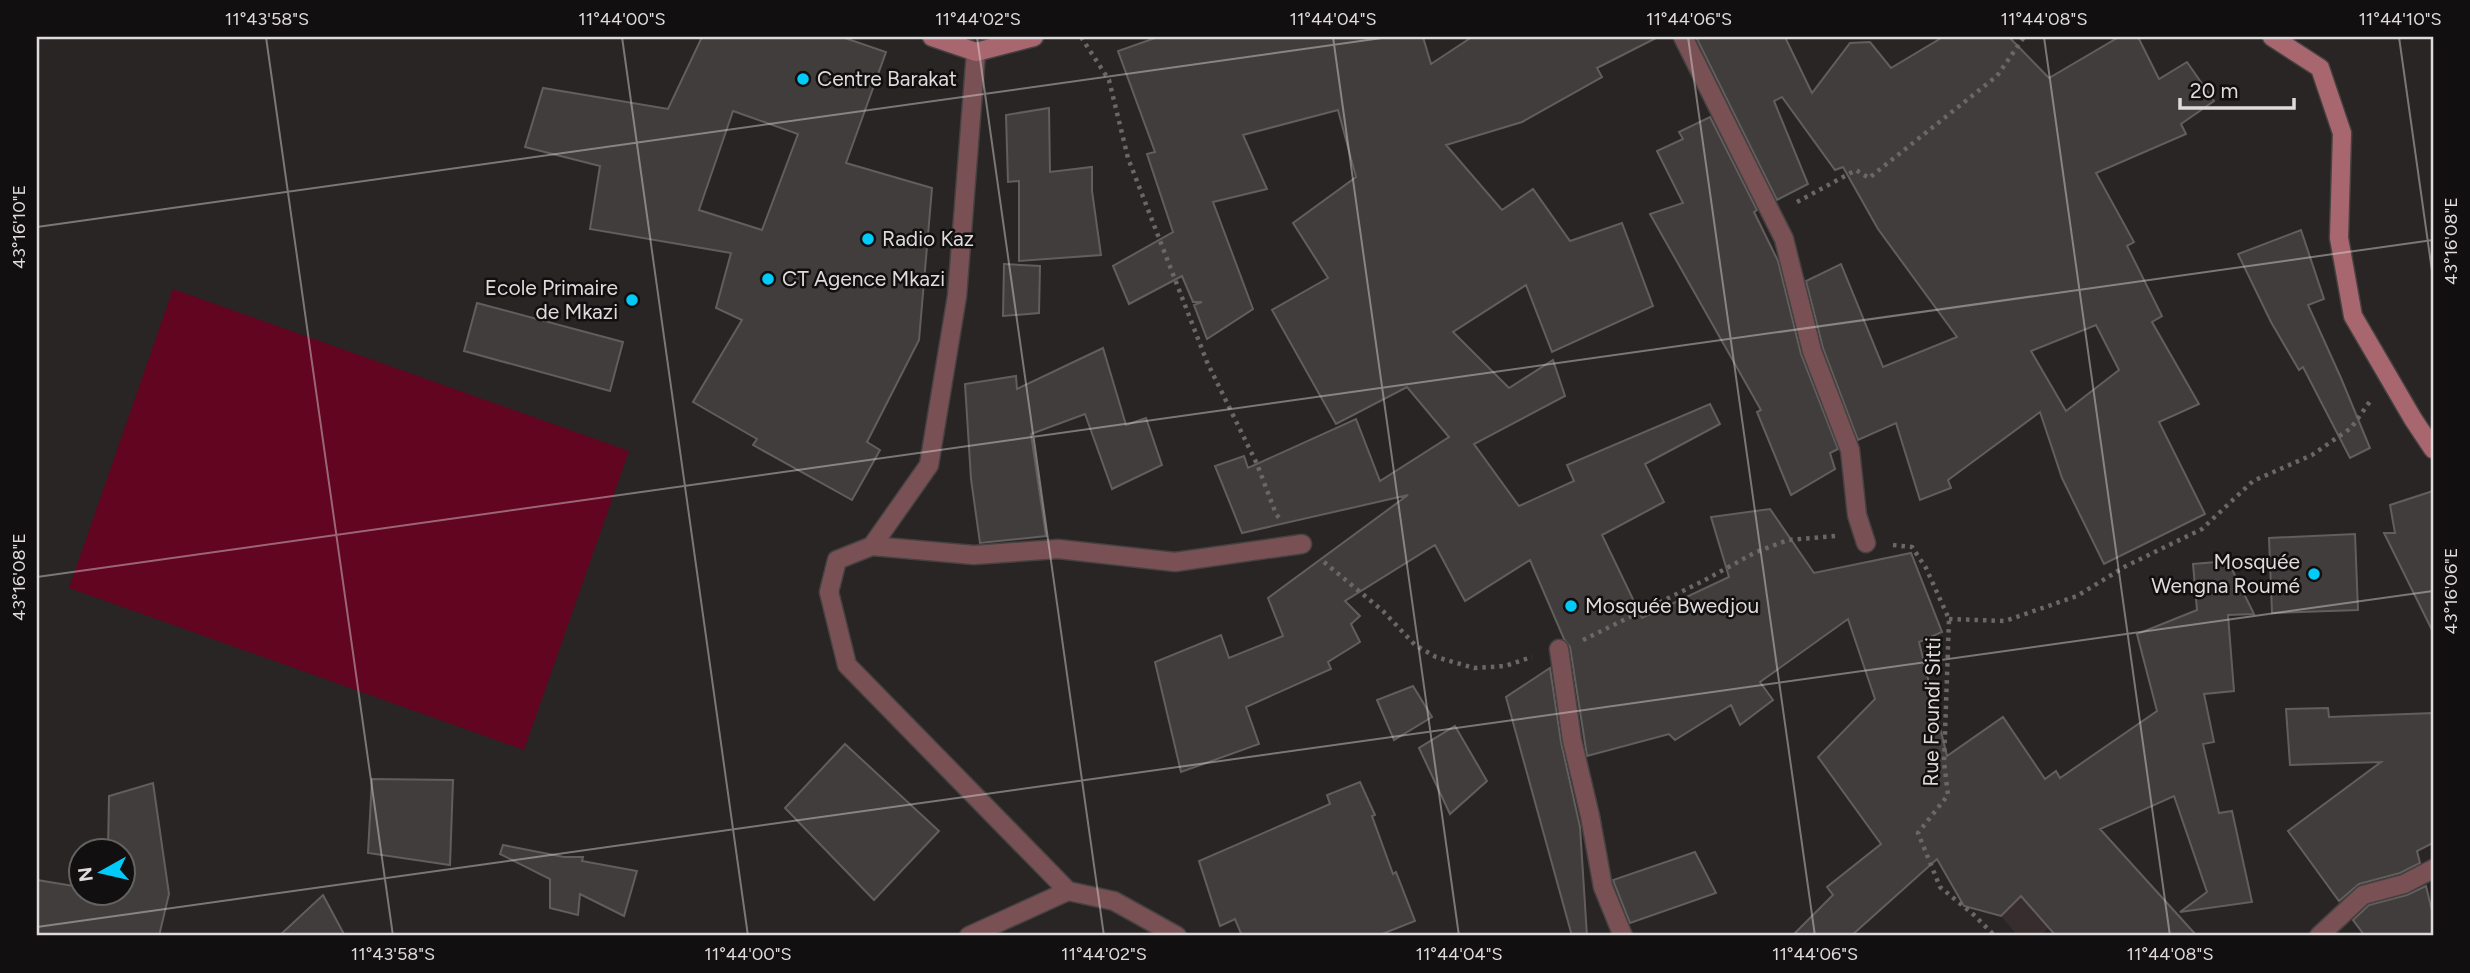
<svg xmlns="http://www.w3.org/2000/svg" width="2470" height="973" font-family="Figtree,sans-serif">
	<rect width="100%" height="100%" fill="#2a2525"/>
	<!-- built -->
	<polygon fill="#382d2e" points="2032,884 2070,904 2041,936 2018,936 2001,916"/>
	<!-- green -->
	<polygon fill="#610521" points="173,289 629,451 524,750 69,588"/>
	<!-- building -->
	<g fill="#423d3d" stroke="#635e5e" stroke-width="2" fill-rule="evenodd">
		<path d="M702 37H842L886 52 846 163 932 188 919 340 867 442 880 450 852 500 753 445 757 439 693 402 742 320 716 308 731 253 590 229 600 166 525 147 543 88 668 109ZM733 111 798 134 762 230 699 210Z"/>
		<polygon points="1158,37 1423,37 1431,64 1472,37 1658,37 1597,68 1602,77 1522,122 1446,145 1502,210 1533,189 1570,241 1622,223 1653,306 1552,352 1526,285 1453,332 1509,388 1553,360 1565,396 1474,444 1519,506 1574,481 1567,465 1710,404 1720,424 1645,464 1664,502 1602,535 1642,618 1729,577 1711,517 1770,509 1814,573 1911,553 1942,632 1919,642 1947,756 2003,717 2045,779 2056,771 2060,778 2157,711 2137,634 2197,610 2193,564 2228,561 2254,614 2228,615 2234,691 2204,694 2214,742 2203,744 2219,813 2232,811 2252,902 2180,912 2207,892 2174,796 2100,829 2197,936 2056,936 2021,896 2001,916 1964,906 1937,859 1851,936 1792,936 1833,895 1827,887 1881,844 1818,757 1875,699 1848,619 1760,682 1773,700 1740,725 1731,705 1675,740 1669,734 1587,756 1570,647 1564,639 1530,560 1465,601 1435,545 1345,601 1360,616 1351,624 1360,642 1328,662 1331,669 1246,707 1259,744 1181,772 1155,662 1221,635 1229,658 1283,636 1268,598 1408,495 1242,533 1215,466 1244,456 1248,468 1356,419 1380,481 1449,437 1407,387 1336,424 1272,310 1328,278 1293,223 1356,177 1338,110 1243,135 1267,189 1213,202 1253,309 1207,339 1194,305 1202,302 1193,302 1182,276 1129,304 1113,266 1173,232 1147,154 1155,152 1118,51"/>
		<path d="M1696 37H1785L1812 93 1850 43 1870 42 1891 68 1943 37H2009L2049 78 2119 37H2138L2159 79 2187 62 2214 101 2181 124 2186 134 2096 173 2134 242 2127 246 2162 316 2152 322 2199 404 2159 422 2205 514 2104 564 2062 478 2040 412 1948 480 1951 488 1920 500 1896 423 1858 440 1823 348 1806 281 1841 264 1883 367 1957 337 1878 229 1843 167 1835 170 1782 97 1774 101 1808 184 1777 200ZM2096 325 2119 370 2066 411 2031 351Z"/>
		<polygon points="1049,108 1050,172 1092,167 1092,191 1101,255 1019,261 1019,181 1008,182 1006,115"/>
		<polygon points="1710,117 1757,210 1754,212 1778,261 1801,354 1838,449 1830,453 1835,469 1791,495 1757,412 1761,410 1650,214 1683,203 1657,151 1683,139 1679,132"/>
		<polygon points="2301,230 2324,299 2308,305 2341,378 2370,448 2350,458 2303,367 2299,370 2271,322 2238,254"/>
		<polygon points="1004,264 1040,266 1039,313 1003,316"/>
		<polygon points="477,303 623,342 610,391 464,351"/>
		<polygon points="1103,348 1126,425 1146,418 1162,465 1112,489 1085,414 1031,434 1046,536 980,543 971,479 965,384 1016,376 1017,389"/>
		<polygon points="2433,491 2433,632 2384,533 2395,533 2390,505"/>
		<polygon points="2355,534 2358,610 2272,613 2269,538"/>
		<polygon points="1550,668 1561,742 1580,827 1587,936 1572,936 1506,697"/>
		<polygon points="1413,686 1432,717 1394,740 1377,700"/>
		<polygon points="2328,708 2329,717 2433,713 2433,843 2417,851 2420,863 2400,873 2359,884 2339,901 2288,831 2381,762 2290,765 2286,709"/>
		<polygon points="1455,726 1487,781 1450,814 1419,748"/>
		<polygon points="845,744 939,831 874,900 785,808"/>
		<polygon points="372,779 453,780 450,865 368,853"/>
		<polygon points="1360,782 1375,815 1372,816 1393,874 1396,872 1415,921 1377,936 1242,936 1235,919 1220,926 1199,861 1330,804 1327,795"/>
		<polygon points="153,783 169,894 159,936 37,936 37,880 80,887 80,892 122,892 122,850 108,850 109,796"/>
		<polygon points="503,845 564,857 583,857 582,861 637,871 624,916 580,894 578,915 550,908 550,879 500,854"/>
		<polygon points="1695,852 1716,893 1630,923 1613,880"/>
		<polygon points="2426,886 2433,915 2433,936 2365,936 2353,920 2369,905 2407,895"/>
		<polygon points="323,895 345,936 279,936"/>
	</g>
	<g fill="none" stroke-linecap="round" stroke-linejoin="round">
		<defs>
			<g id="street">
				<polyline points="1683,37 1784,239 1812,351 1850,450 1857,515 1866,543"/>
				<polyline points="976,52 957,296 929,465 872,546 837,560 829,592 847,665 1068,891 1114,901 1177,936"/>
				<polyline points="872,546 974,555 1058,549 1175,562 1302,544"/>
				<polyline points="1559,649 1572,740 1590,816 1603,887 1623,936"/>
				<polyline points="969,936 1068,891"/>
				<polyline points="2319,936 2363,895 2404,884 2433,869"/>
			</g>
			<g id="secondary">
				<polyline points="932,37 976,52 1034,37"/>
				<polyline points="2272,37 2320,68 2342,133 2339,238 2353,316 2413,419 2433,449"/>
			</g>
		</defs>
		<!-- street casing -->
		<use href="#street" stroke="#474242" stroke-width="21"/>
		<!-- secondary casing -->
		<use href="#secondary" stroke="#474242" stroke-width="21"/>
		<!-- path -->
		<g stroke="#6b6667" stroke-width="4.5" stroke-dasharray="3.5 5" stroke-linecap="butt">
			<polyline points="1081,37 1109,80 1128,158 1207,362 1257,464 1276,514 1280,519"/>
			<polyline points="1797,202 1856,170 1869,178 1997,76 2024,37"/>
			<polyline points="1893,545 1912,547 1926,568 1949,619 1944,762 1948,795 1918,833 1940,887 1974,915 1995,936"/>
			<polyline points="1324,562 1383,611 1415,645 1436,657 1474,668 1505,666 1532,657"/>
			<polyline points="1949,619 2005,621 2077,596 2126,566 2202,529 2253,481 2312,455 2351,428 2371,400"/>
			<polyline points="1583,640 1705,580 1756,552 1788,540 1835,536"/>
		</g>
		<!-- street -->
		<use href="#street" stroke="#795155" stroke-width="18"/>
		<!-- secondary -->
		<use href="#secondary" stroke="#a8676f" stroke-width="18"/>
	</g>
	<!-- ticks -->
	<path fill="none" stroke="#dfdbdc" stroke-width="2" stroke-opacity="0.45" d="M266 37 393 936M622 37 748 936M977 37 1104 936M1333 37 1459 936M1688 37 1815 936M2044 37 2170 936M2399 37 2433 278M37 227 1389 37M37 577 2433 240M37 927 2433 591M37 932V936"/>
	<!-- markers -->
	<g fill="#01cbf9" stroke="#110f0f" stroke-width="2.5">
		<circle cx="803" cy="79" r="7"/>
		<circle cx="868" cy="239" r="7"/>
		<circle cx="768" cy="279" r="7"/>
		<circle cx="632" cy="300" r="7"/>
		<circle cx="2314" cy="574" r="7"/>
		<circle cx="1571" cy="606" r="7"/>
	</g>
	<g text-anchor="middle" stroke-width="5" stroke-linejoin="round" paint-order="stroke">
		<!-- poi labels -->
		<g font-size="21" fill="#dfdbdc" stroke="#110f0f" text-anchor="start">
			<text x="817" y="86">Centre Barakat</text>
			<text x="882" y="246">Radio Kaz</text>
			<text x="782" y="286">CT Agence Mkazi</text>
			<text x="618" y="295" text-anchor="end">Ecole Primaire<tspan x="618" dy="24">de Mkazi</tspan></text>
			<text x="2300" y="569" text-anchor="end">Mosquée<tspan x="2300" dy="24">Wengna Roumé</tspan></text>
			<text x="1585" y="613">Mosquée Bwedjou</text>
		</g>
		<!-- street labels -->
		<g font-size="21" fill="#dfdbdc" stroke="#110f0f">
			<text transform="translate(1932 712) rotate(-89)" y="7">Rue Foundi Sitti</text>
		</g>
	</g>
	<!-- border -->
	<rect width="2470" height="973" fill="none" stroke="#110f0f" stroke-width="77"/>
	<!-- north arrow -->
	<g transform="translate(102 872) rotate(262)"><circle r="33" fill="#110f0f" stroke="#636161" stroke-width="2"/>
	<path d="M0-5L12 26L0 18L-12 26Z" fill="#01cbf9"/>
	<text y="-10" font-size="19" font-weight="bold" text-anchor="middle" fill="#dfdbdc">N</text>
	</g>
	<!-- scale -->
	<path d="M2180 98v10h114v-10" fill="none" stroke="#dfdbdc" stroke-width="3.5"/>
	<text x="2190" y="98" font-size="21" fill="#dfdbdc" stroke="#110f0f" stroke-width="5" paint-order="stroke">20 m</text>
	<rect x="38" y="38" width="2394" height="896" fill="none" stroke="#dfdbdc" stroke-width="2.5"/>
	<g font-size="18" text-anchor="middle" fill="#dfdbdc">
		<text x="267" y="25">11°43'58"S</text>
		<text x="622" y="25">11°44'00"S</text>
		<text x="978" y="25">11°44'02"S</text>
		<text x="1333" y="25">11°44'04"S</text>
		<text x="1689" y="25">11°44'06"S</text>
		<text x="2044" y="25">11°44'08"S</text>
		<text x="2400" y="25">11°44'10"S</text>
		<text transform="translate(19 227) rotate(-90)" y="6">43°16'10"E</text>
		<text transform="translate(2451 241) rotate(-90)" y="6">43°16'08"E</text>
		<text transform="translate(19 577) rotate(-90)" y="6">43°16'08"E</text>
		<text transform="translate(2451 591) rotate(-90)" y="6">43°16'06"E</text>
		<text x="393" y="960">11°43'58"S</text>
		<text x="748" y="960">11°44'00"S</text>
		<text x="1104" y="960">11°44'02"S</text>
		<text x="1459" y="960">11°44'04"S</text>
		<text x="1815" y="960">11°44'06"S</text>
		<text x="2170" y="960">11°44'08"S</text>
	</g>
</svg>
